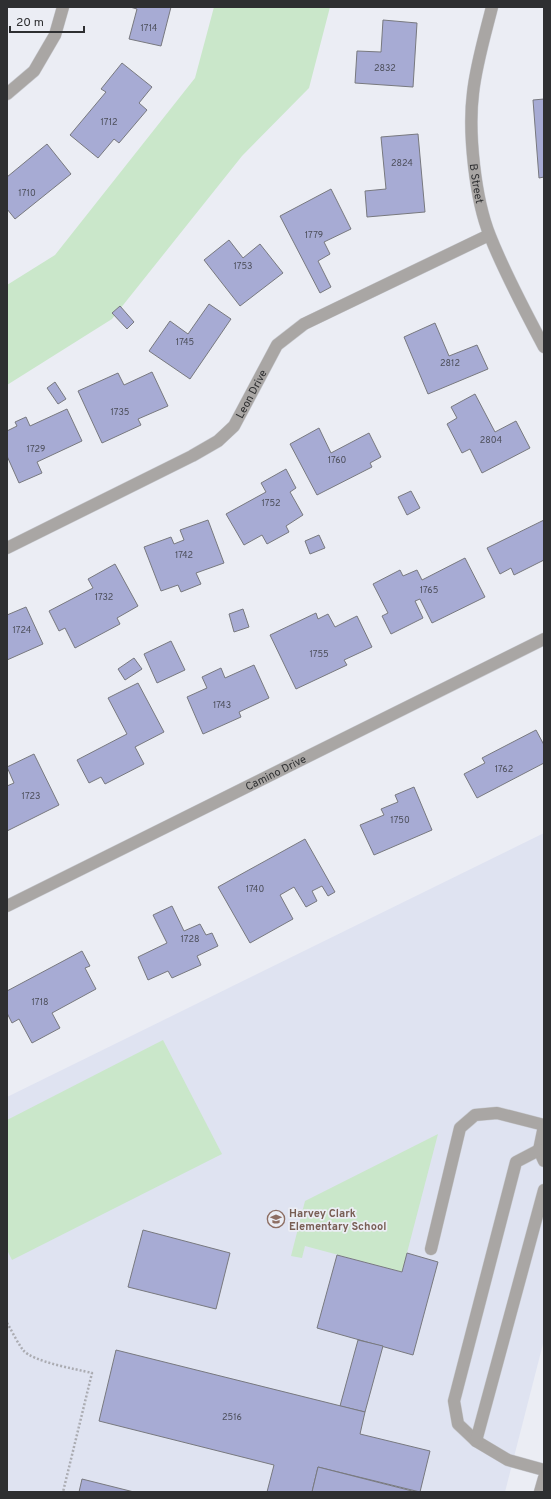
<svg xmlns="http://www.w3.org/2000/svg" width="551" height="1499" font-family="Overpass,sans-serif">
	<rect width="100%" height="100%" fill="#ebedf4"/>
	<!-- built -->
	<polygon fill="#dfe3f1" points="544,833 544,1340 505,1492 7,1492 7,1097"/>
	<!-- green -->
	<g fill="#cae7ca">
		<polygon points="214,7 330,7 309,88 242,156 112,319 7,385 7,285 55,255 195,78"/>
		<polygon points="163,1040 222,1154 12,1260 7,1250 7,1120"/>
		<polygon points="438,1134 402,1272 305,1246 302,1258 291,1256 305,1201"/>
	</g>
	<!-- building -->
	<g fill="#a7abd4" stroke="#78797f">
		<polygon points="130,7 171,7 161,46 129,39 137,9"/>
		<polygon points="383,20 417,23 413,87 355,83 357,51 381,52"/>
		<polygon points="122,63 152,87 139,103 147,110 119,143 114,139 98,158 70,135 106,92 101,89"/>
		<polygon points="544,99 544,177 539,178 533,100"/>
		<polygon points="418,134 425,212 367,217 365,191 386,189 381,137"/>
		<polygon points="47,144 71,174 15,219 7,209 7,177"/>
		<polygon points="331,189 351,229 324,242 330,254 318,261 331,287 320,293 280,216"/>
		<polygon points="229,240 243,258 260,244 283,273 240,306 204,260"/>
		<polygon points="209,304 231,319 190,379 149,351 170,321 188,334"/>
		<polygon points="120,306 134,322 127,329 112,313"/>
		<polygon points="435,323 449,356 477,345 488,369 428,394 404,337"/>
		<polygon points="152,372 168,406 138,419 141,425 102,443 78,391 118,373 124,385"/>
		<polygon points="55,382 66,399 58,404 47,388"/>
		<polygon points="475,394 495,432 516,421 530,448 482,473 470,449 462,453 447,424 457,418 451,407"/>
		<polygon points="67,409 82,441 37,462 42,473 19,483 7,456 7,431 17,426 15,422 26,417 30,426"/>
		<polygon points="319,428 331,453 369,433 381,457 370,463 372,467 317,495 290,444"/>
		<polygon points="286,469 296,488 290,492 303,515 286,526 289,532 267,544 262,535 244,545 226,514 266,492 261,483"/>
		<polygon points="411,491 420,508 407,515 398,497"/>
		<polygon points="208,520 224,563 196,573 201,584 181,592 178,585 161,591 144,547 171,537 174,544 184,540 180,530"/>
		<polygon points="544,520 544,560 514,575 511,568 500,574 487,548"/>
		<polygon points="319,535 325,548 310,554 305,541"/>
		<polygon points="465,558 485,597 432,623 420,599 415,601 423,618 391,634 382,616 388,613 373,584 400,570 403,576 417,570 422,580"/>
		<polygon points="115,564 138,606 117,618 120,624 75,648 65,628 59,631 49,611 93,588 88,579"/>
		<polygon points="26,607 43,644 7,660 7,615"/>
		<polygon points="243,609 249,627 234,632 229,614"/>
		<polygon points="316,613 318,619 328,614 335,627 357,616 372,647 344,660 347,665 296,689 270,635"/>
		<polygon points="171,641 185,670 157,683 144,654"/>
		<polygon points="134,658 142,669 125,680 118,669"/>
		<polygon points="254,665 269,698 239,712 241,717 203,734 187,697 207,688 202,677 221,668 225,678"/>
		<polygon points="138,683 164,732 135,747 144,764 105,784 101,777 89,783 77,760 127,734 108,698"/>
		<polygon points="536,730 544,745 544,763 477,798 464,774 485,763 482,758"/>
		<polygon points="34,754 59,805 7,831 7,786 14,783 7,767"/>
		<polygon points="414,787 432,830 374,855 360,825 384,815 381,809 398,802 395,795"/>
		<polygon points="305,839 335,892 328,896 322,886 312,891 317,901 306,907 294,887 280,895 293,919 250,943 218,887"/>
		<polygon points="172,906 184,931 200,924 206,935 212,933 218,946 197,956 201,965 172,978 168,971 148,980 138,957 167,943 153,915"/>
		<polygon points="82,951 90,966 85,968 96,989 52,1013 60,1028 32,1043 19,1019 12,1023 7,1013 7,991"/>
		<polygon points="143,1230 230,1253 216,1309 128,1287"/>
		<polygon points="407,1253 438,1262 413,1355 317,1328 337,1255 402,1272"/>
		<polygon points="358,1340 383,1346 365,1412 340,1406"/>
		<polygon points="116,1350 365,1412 360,1434 430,1451 420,1492 318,1467 312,1492 267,1492 274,1465 99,1421"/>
		<polygon points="318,1467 416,1492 312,1492"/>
		<polygon points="82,1479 134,1492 79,1492"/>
	</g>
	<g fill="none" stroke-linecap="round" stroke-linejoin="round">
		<defs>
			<g id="lane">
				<polyline points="544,1126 539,1150 544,1161"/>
				<polyline points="539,1150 516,1162 454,1401 458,1424 476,1441 508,1460 544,1470"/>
				<polyline points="431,1249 460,1128 475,1115 497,1113 544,1125"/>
				<polyline points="476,1441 544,1190"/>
			</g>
			<g id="street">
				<path id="s1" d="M492 7C485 35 476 65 473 93 468 132 475 199 490 236 505 274 525 311 544 347"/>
				<polyline points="7,94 34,71 55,35 63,7"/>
				<path id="s2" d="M7 548 192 456 218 441 234 426 277 345 304 324 489 235"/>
				<path id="s3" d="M7 906 544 639"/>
				<polyline points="540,1492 544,1478"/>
			</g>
		</defs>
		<!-- lane casing -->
		<use href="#lane" stroke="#c9cbd1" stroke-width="13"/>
		<!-- street casing -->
		<use href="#street" stroke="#c9cbd1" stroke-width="13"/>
		<!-- path -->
		<path stroke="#abacb2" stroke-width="2.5" stroke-dasharray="2 2" stroke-linecap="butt" d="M7 1323C12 1331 17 1342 23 1350 33 1362 76 1369 92 1373L63 1492"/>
		<!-- lane -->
		<use href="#lane" stroke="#a9a6a4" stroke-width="12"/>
		<!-- street -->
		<use href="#street" stroke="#a9a6a4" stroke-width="12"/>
	</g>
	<!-- icons -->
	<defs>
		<symbol id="school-ring" viewBox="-11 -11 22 22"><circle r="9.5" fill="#ebedf4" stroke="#8d6e63" stroke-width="1.5"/><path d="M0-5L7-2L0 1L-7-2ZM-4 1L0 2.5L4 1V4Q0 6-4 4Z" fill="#8d6e63"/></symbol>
	</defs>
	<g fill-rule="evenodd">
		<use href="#school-ring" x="266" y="1209" width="20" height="20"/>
	</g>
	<g text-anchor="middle" stroke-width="3.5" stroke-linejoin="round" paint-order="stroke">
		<!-- number labels -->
		<g font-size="9" fill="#4c4e5a">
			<text x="149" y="31">1714</text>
			<text x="385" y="71">2832</text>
			<text x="109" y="125">1712</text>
			<text x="402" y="166">2824</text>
			<text x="27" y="196">1710</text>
			<text x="314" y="238">1779</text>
			<text x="243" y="269">1753</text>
			<text x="185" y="345">1745</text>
			<text x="450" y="366">2812</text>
			<text x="120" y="415">1735</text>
			<text x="491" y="443">2804</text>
			<text x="36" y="452">1729</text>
			<text x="337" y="463">1760</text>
			<text x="271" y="506">1752</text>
			<text x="184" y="558">1742</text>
			<text x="429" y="593">1765</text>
			<text x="104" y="600">1732</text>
			<text x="22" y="633">1724</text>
			<text x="319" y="657">1755</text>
			<text x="222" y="708">1743</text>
			<text x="504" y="772">1762</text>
			<text x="31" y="799">1723</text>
			<text x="400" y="823">1750</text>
			<text x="255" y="892">1740</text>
			<text x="190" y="942">1728</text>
			<text x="40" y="1005">1718</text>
			<text x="232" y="1420">2516</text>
		</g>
		<!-- street labels -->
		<g font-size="11" fill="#2e2f31" stroke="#ebedf4">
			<text dy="4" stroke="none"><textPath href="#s1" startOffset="179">B Street</textPath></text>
			<text dy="4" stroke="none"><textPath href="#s2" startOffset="295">Leon Drive</textPath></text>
			<text dy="4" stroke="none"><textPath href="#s3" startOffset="300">Camino Drive</textPath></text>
		</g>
		<!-- education labels -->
		<g font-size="11" font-weight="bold" fill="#785e54" stroke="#ebedf4" text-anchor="start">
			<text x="289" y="1217">Harvey Clark<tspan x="289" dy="13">Elementary School</tspan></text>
		</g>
	</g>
	<!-- border -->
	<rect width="551" height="1499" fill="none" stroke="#2e2f31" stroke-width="16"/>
	<!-- scale -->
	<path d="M10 26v6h74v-6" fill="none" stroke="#2e2f31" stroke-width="2"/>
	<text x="16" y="26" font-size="12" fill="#2e2f31" stroke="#ebedf4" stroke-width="3" paint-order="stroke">20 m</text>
</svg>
